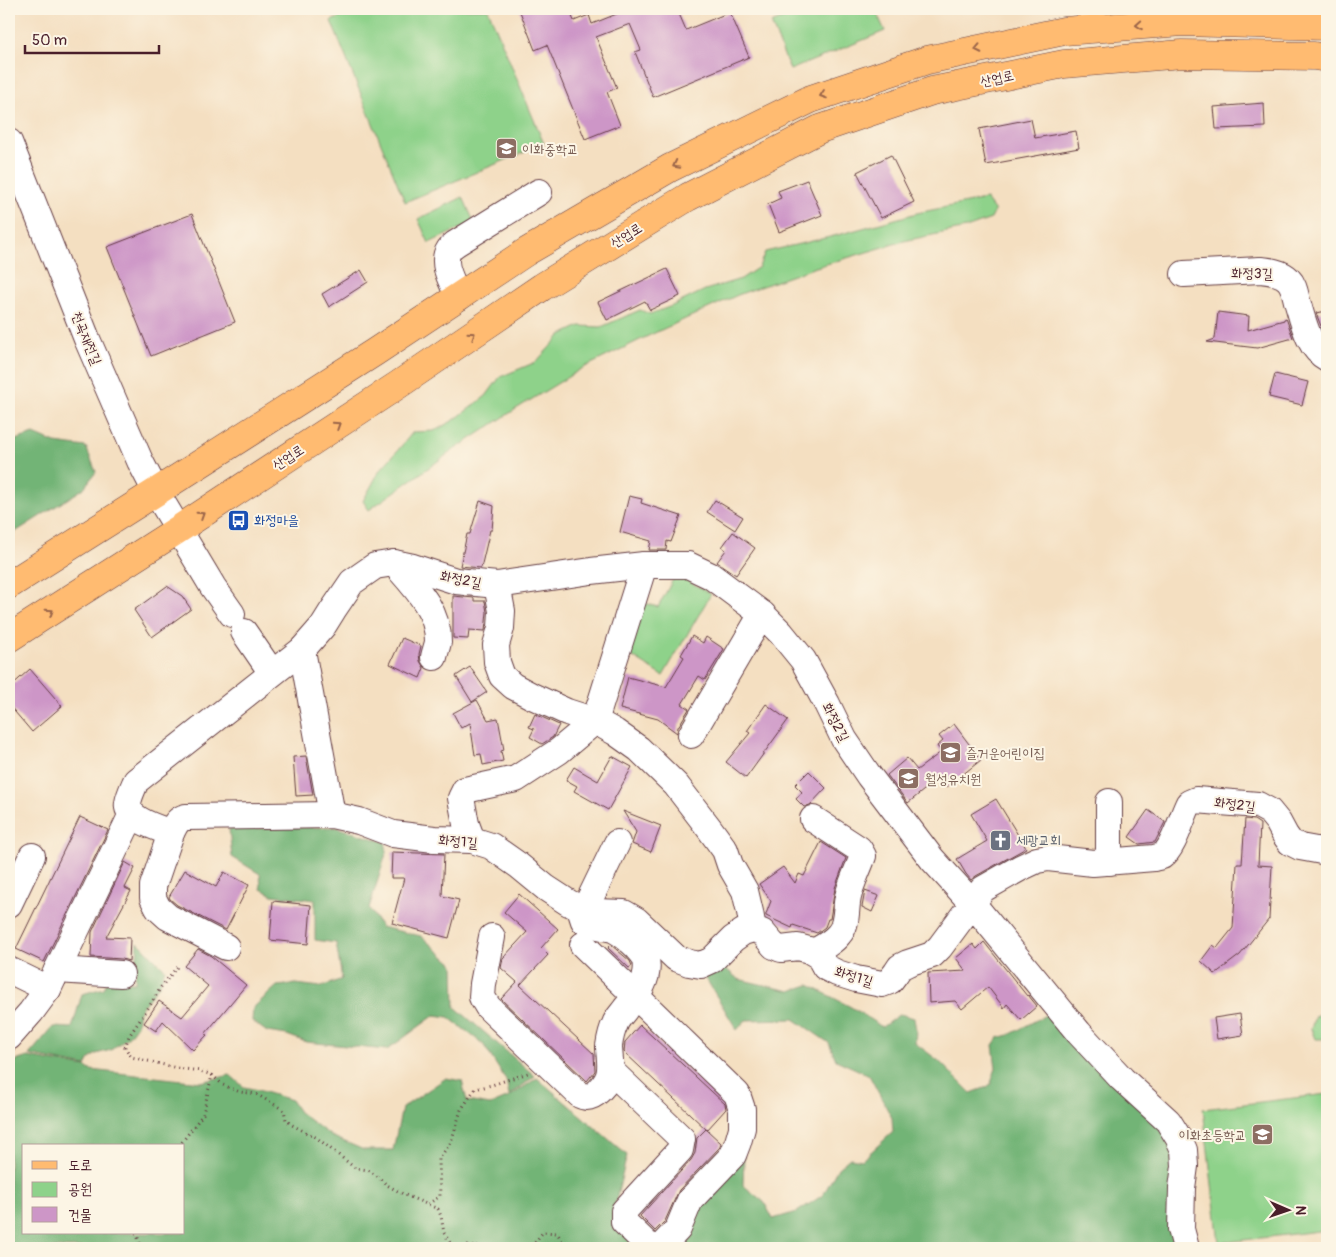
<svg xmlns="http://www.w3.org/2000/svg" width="1336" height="1257" font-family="Pangolin,'Poor Story',sans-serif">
	<rect width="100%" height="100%" fill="#fcf5e5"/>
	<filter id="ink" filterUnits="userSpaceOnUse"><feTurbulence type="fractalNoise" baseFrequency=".02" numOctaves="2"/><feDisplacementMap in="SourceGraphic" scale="10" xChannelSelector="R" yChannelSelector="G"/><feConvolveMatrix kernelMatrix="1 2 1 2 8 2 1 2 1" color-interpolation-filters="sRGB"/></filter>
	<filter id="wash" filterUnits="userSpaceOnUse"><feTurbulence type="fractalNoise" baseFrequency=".0096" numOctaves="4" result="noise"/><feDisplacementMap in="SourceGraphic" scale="20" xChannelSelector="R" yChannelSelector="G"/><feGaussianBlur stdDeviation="1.12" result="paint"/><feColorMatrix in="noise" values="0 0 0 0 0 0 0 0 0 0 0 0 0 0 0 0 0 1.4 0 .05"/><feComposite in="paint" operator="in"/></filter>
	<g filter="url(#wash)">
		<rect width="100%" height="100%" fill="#f4dfc1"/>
		<!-- green -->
		<g fill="#8ed28a" stroke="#6c785a">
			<polygon points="360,9 488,9 544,144 405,202 331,21"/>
			<polygon points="806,9 875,9 885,31 790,70 771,23"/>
			<polygon points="463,197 474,222 429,243 418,219"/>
			<polygon points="986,199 995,211 991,219 966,228 904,241 813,268 740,294 648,336 581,369 516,409 455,449 369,510 363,501 380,470 398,450 413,432 434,431 454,420 486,396 500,377 536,362 561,335 580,326 601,327 640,310 650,314 672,306 705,290 741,279 759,267 765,252 834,236 917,213"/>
			<polygon points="676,574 711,594 663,676 628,654 644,603 658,607"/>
			<polygon points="1327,1010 1327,1039 1315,1039 1311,1029 1315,1016"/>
			<polygon points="1327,1094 1327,1230 1219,1243 1203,1109"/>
		</g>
		<!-- forest -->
		<g fill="#72b476" stroke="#5e6a50" fill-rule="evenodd">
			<polygon points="34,434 55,443 86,447 96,472 83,489 9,536 9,442"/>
			<polygon points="335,827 385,842 387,851 369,908 381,927 421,936 454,965 455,1007 535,1076 509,1096 506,1080 483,1044 448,1017 435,1015 387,1050 306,1042 287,1035 267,1032 252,1021 253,1008 277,986 296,984 321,987 342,979 336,943 315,940 315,900 272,895 261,889 260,874 232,857 229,829"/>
			<polygon points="138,942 165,969 160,984 139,1011 137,1025 129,1036 111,1050 96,1054 89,1060 86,1066 29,1055 53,1027 72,1028 82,994 104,988 107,982 135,982"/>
			<polygon points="719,963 738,979 790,991 809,985 851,1007 882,1027 900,1014 914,1018 916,1030 915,1043 939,1061 971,1093 990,1086 996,1068 993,1045 998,1038 1009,1035 1055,1010 1163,1126 1176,1151 1175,1248 669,1248 698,1204 744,1156 743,1185 764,1202 773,1219 797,1212 823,1195 838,1168 850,1158 862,1160 893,1132 892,1118 869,1075 836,1060 829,1043 794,1019 746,1020 737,1030 702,972"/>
			<path d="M28 1057 86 1067 90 1070 201 1082 230 1075 244 1087 258 1090 291 1100 299 1112 331 1136 364 1150H393L402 1108 446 1078 462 1081 467 1101 490 1105 509 1097 537 1078 627 1155 615 1205 641 1248H9V1063ZM24 1146H184V1233H24Z"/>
		</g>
		<g id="blocks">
			<!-- building -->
			<g fill="#cd96c7">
				<polygon points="519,9 569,9 574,21 589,15 592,24 624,11 623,9 677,9 686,30 730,12 749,57 653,97 635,52 641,50 630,24 596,37 617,88 607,92 620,125 585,139 547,45 535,50"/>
				<polygon points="1264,103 1265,127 1216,129 1214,107"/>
				<polygon points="1031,119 1035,138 1076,131 1079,148 986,165 979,129"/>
				<polygon points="891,155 914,202 881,218 857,172"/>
				<polygon points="807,180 822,215 779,232 768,204 781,198 778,191"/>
				<polygon points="192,214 235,322 151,356 107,247"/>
				<polygon points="667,269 680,296 650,310 645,301 607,320 598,302"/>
				<polygon points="361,270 368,282 329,307 322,294"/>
				<polygon points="1327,311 1327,325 1321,326 1316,313"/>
				<polygon points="1218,312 1249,316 1248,330 1284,320 1284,319 1286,318 1293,338 1257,348 1207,342 1215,339"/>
				<polygon points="1275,374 1308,382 1302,405 1269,397"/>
				<polygon points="629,496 642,499 641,503 681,516 671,542 667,541 666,550 649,550 651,541 620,532"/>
				<polygon points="715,500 743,517 735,530 707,512"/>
				<polygon points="480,501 494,506 492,530 490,530 481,568 460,566 467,534 470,534"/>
				<polygon points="733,532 755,548 736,575 717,562 726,550 722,547"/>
				<polygon points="167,586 182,596 191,609 152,637 134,610"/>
				<polygon points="453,596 474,598 474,601 485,601 487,612 485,631 469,630 468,639 453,638"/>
				<polygon points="692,636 703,643 706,637 724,649 705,680 699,676 682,704 689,709 678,727 677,733 658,719 620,709 628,677 666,687 684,657 681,655"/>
				<polygon points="402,638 421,646 419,654 420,661 424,668 420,678 390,664"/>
				<polygon points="470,667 487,692 472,702 456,676"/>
				<polygon points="30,669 62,706 32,732 9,705 9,688"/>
				<polygon points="477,700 488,720 498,718 504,750 501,751 503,761 483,765 481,754 475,755 470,723 461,728 453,713"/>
				<polygon points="766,704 788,720 746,778 726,762 750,733 747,731"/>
				<polygon points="535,714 559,725 553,737 542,744 530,737 534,729 529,727"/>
				<polygon points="954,724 981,760 947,787 940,777 908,803 887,775 907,758 917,770 941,752 937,746 943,741 939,736"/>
				<polygon points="306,756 313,795 296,796 293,757"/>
				<polygon points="612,756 632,767 608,810 574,791 577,786 566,780 574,767 598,781"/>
				<polygon points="809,771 826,788 810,805 804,807 796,799 802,792 795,785"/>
				<polygon points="996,799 1026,848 976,876 971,880 966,874 957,859 987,841 971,814"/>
				<polygon points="1148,810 1165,822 1155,842 1139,844 1129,837"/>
				<polygon points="623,811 661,826 651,852 632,844 636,832"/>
				<polygon points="80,817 108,830 44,962 16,949"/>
				<polygon points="1245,819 1254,820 1260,824 1258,865 1272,866 1269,919 1240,955 1215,974 1201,961 1213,945 1217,948 1233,928 1237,864 1242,864"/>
				<polygon points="821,842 846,858 835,888 830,919 828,919 825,927 817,933 793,925 792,928 766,916 766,914 771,901 759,884 783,867 795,883 799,874 804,876"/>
				<polygon points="392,852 444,854 442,896 459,900 449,938 392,923 404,878 391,878"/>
				<polygon points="125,862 135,868 125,888 131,891 106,937 130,938 129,961 122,959 91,957 92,932"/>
				<polygon points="185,870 216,887 224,872 249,885 226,930 177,905 170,899 169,897"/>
				<polygon points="865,891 879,896 872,912 862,907"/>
				<polygon points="519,894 558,929 541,948 548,955 520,985 594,1054 595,1071 587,1081 501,999 517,982 501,968 503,958 527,932 504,912"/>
				<polygon points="273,901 311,905 308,944 270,940"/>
				<polygon points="984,942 1027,996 1028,995 1037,1006 1021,1020 1007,1004 1004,1008 988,987 962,1009 955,1001 929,1003 928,973 966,971 956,958 973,944 977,949"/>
				<polygon points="611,945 630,961 632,966 629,968 608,948"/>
				<polygon points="198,949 211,956 246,985 205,1034 207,1035 193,1050 163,1021 156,1031 144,1023 159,1001 182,1017 208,986 184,966"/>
				<polygon points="1240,1014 1243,1035 1217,1039 1214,1018"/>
				<polygon points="640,1025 725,1104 726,1109 707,1130 624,1052 625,1042"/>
				<polygon points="706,1129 721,1143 720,1147 679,1190 665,1221 655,1231 640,1216 691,1160 695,1153 697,1138"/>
			</g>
		</g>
	</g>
	<g filter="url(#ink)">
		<use href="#blocks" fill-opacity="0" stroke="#643c42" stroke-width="1"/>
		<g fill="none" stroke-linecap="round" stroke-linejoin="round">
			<defs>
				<g id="minor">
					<polyline points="1092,9 1094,28"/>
					<polyline points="9,142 87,339 140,461 156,492 213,587 232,614"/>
					<path d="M1184 274 1260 270C1270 271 1281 272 1288 279 1294 285 1295 293 1297 301 1303 320 1308 348 1327 358"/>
					<path d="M459 297C453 284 440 263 449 250 450 247 453 246 455 244L539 192"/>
					<path d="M394 563C413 585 439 610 438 642 437 647 435 652 434 657"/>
					<polyline points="497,585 502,611 501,628 496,645 497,662 502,676 513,686 532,696 567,712 595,721 615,732 639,749 676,785 709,828 725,850 730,865 745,891 750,912 753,929"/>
					<polyline points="244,632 272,673"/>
					<polyline points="302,650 332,815"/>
					<polyline points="691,735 762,614"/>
					<path d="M813 819 859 849 863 856C858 870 851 883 848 897 845 909 848 924 839 934 833 942 823 947 814 952"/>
					<polyline points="171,833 153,886 153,898 158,908 168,917 226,947"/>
					<polyline points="472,840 466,824 461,798 465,790 516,779 559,751 595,721 644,565"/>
					<polyline points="1109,862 1109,802"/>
					<polyline points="9,904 32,856"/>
					<path d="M492 937 483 984 482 997 488 1007 580 1095C582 1096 585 1097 587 1097 595 1097 604 1086 607 1080 613 1070 609 1057 609 1046 610 1039 612 1030 615 1024 617 1018 623 1013 626 1008 637 996 650 978 646 960 644 951 622 933 613 929 603 926 593 927 584 921L582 915 617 843"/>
					<polyline points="583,945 737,1094 742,1109 742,1128 738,1142 733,1155 690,1200 678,1229 660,1248 650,1247 624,1222 624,1211 680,1150 682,1139 611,1071"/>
					<polyline points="9,970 48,989"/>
					<polyline points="57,970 121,974"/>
					<polyline points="9,1037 31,1012 48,989 132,814"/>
					<path d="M1186 1248 1181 1229 1182 1188 1185 1166 1184 1150 1178 1137 1168 1121 1122 1079 1079 1033 972 903 932 859 869 776 844 739 827 704 803 660 781 633 762 614 711 576 688 565H644L591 571 497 585 456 581 413 567 394 563 375 566 352 582 333 610 323 626 302 650 136 781C133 788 129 796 128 803 125 819 159 828 171 833 175 825 177 819 186 817L332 815 359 821 393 834 434 839 472 840 491 846 518 865 546 888 569 903 585 910 596 912 624 913 636 920 676 958 689 963 701 965 712 960 733 939 743 932 753 929 762 932 774 946 781 949 798 947 809 950 819 956 825 967 837 973 856 979 882 984 890 981 896 973 900 967 908 963 932 955 940 947 983 889 1020 868 1037 860 1048 858 1093 863 1154 858C1157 857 1159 857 1162 856 1174 848 1182 816 1189 803L1196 800 1258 805 1269 811 1278 822 1285 835 1290 842 1300 847 1327 852"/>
				</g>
				<g id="major">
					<polyline points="9,585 156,492 375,352 526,252 670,168 811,99 927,60 1064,31 1183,22 1327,26"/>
					<polyline points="9,638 179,529 398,385 542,287 688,197 820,129 932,91 1064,64 1182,54 1314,56 1327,58"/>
				</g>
			</defs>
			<!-- minor casing -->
			<use href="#minor" stroke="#643c42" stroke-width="28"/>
			<!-- major casing -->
			<use href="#major" stroke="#643c42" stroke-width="29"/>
			<!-- path -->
			<g stroke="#643c42" stroke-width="3" stroke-dasharray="1 4" stroke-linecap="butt">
				<polyline points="177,967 161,987 149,1007 129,1036 125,1047 131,1057 177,1068 200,1071 212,1075 203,1114 179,1146"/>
				<polyline points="212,1075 223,1085 240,1092 256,1094 284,1110 286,1120 292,1125 317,1138 355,1168 368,1170 376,1175 387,1185 403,1194 438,1209 441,1216 444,1233 451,1244 457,1247 467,1246 493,1248"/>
				<polyline points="428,1204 440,1196 439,1159 451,1142 461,1110 475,1089 492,1085 528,1073"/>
				<polyline points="136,1233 140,1243 148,1248"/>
				<polyline points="527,1248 532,1246 543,1232 557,1233 564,1244 573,1248"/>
			</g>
			<!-- minor -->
			<use href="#minor" stroke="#fff" stroke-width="26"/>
			<!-- major -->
			<use href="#major" stroke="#ffbb71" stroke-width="28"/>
		</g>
		<!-- one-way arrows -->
		<defs><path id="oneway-chevron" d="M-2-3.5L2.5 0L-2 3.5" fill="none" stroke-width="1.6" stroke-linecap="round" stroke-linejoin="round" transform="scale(1.25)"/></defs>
		<g stroke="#9b654a">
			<use href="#oneway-chevron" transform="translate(1139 25) rotate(176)"/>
			<use href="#oneway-chevron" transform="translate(978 49) rotate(168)"/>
			<use href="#oneway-chevron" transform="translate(823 95) rotate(161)"/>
			<use href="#oneway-chevron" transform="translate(676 165) rotate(153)"/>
			<use href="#oneway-chevron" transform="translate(472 335) rotate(-34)"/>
			<use href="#oneway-chevron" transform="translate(337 425) rotate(-33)"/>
			<use href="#oneway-chevron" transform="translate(201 515) rotate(-33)"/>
			<use href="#oneway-chevron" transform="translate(50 612) rotate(-33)"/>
		</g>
	</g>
	<!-- icons -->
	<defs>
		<symbol id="school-square" viewBox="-11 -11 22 22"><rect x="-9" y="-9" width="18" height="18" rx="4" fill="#8d6e63" stroke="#fcf5e5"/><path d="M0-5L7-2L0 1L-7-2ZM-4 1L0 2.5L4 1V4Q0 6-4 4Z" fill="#fff"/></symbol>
		<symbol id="bus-square" viewBox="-11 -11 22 22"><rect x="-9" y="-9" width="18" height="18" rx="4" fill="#1a4fb4" stroke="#fcf5e5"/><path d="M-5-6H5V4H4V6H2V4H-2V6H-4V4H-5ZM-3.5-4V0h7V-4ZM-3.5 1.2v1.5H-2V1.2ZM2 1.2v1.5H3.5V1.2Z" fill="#fff"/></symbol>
		<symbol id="church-square" viewBox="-11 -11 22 22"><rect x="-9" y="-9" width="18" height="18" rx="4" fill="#6b7280" stroke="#fcf5e5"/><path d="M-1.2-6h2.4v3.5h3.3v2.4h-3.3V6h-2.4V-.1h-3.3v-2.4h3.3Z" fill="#fff"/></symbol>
	</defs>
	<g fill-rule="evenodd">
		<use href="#school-square" x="494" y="136" width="25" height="25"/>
		<use href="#bus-square" x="226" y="508" width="25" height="25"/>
		<use href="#school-square" x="938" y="740" width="25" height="25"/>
		<use href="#school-square" x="896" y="766" width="25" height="25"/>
		<use href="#church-square" x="988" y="828" width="25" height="25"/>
		<use href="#school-square" x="1250" y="1122" width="25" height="25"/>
	</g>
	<g text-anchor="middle" stroke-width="4" stroke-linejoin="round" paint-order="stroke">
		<!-- street labels -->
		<g font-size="14" fill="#4a1f2b" stroke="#fcf5e5">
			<text transform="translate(997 78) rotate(-12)" y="5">산업로</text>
			<text transform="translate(626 235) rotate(-32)" y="5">산업로</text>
			<text transform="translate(1252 273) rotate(1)" y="5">화정3길</text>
			<text transform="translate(87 338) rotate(68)" y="5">천곡재전길</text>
			<text transform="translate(288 457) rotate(-33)" y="5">산업로</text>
			<text transform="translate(461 579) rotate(11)" y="5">화정2길</text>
			<text transform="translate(836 722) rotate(63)" y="5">화정2길</text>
			<text transform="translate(1235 804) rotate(7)" y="5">화정2길</text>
			<text transform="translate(458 841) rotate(5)" y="5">화정1길</text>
			<text transform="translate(854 976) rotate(17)" y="5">화정1길</text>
		</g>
		<!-- education labels -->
		<g font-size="14" fill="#785e54" stroke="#fcf5e5" text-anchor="start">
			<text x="522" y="154">이화중학교</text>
			<text x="966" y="758">즐거운어린이집</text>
			<text x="925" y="784">월성유치원</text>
			<text x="1246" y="1140" text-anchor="end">이화초등학교</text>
		</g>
		<!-- transit labels -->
		<g font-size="14" fill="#164399" stroke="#fcf5e5" text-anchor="start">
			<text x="254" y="525">화정마을</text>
		</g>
		<!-- worship labels -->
		<g font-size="14" fill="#5b616d" stroke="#fcf5e5" text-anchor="start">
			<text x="1016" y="845">세광교회</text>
		</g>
	</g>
	<!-- margin -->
	<rect width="1336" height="1257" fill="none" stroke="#fcf5e5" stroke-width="30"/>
	<!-- legend -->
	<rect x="22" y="1144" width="162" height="90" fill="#fcf5e5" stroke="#b59f9b"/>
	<rect x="32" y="1161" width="25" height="8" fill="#ffbb71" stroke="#b59f9b"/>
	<text x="68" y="1170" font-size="15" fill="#4a1f2b">도로</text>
	<rect x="32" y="1182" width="25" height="15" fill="#8ed28a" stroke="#b59f9b"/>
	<text x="68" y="1194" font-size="15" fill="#4a1f2b">공원</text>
	<rect x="32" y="1207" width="25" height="15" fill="#cd96c7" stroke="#b59f9b"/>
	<text x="68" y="1220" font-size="15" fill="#4a1f2b">건물</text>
	<!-- north arrow -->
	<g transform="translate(1288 1210) rotate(92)" stroke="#fcf5e5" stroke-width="4" paint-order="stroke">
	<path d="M0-4L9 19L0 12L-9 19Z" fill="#4a1f2b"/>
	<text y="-8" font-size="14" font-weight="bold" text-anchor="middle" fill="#4a1f2b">N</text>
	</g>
	<!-- scale -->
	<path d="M25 45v8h134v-8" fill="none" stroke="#4a1f2b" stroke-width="2.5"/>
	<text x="32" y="45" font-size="15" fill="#4a1f2b" stroke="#fcf5e5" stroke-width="4" paint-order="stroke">50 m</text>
</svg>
